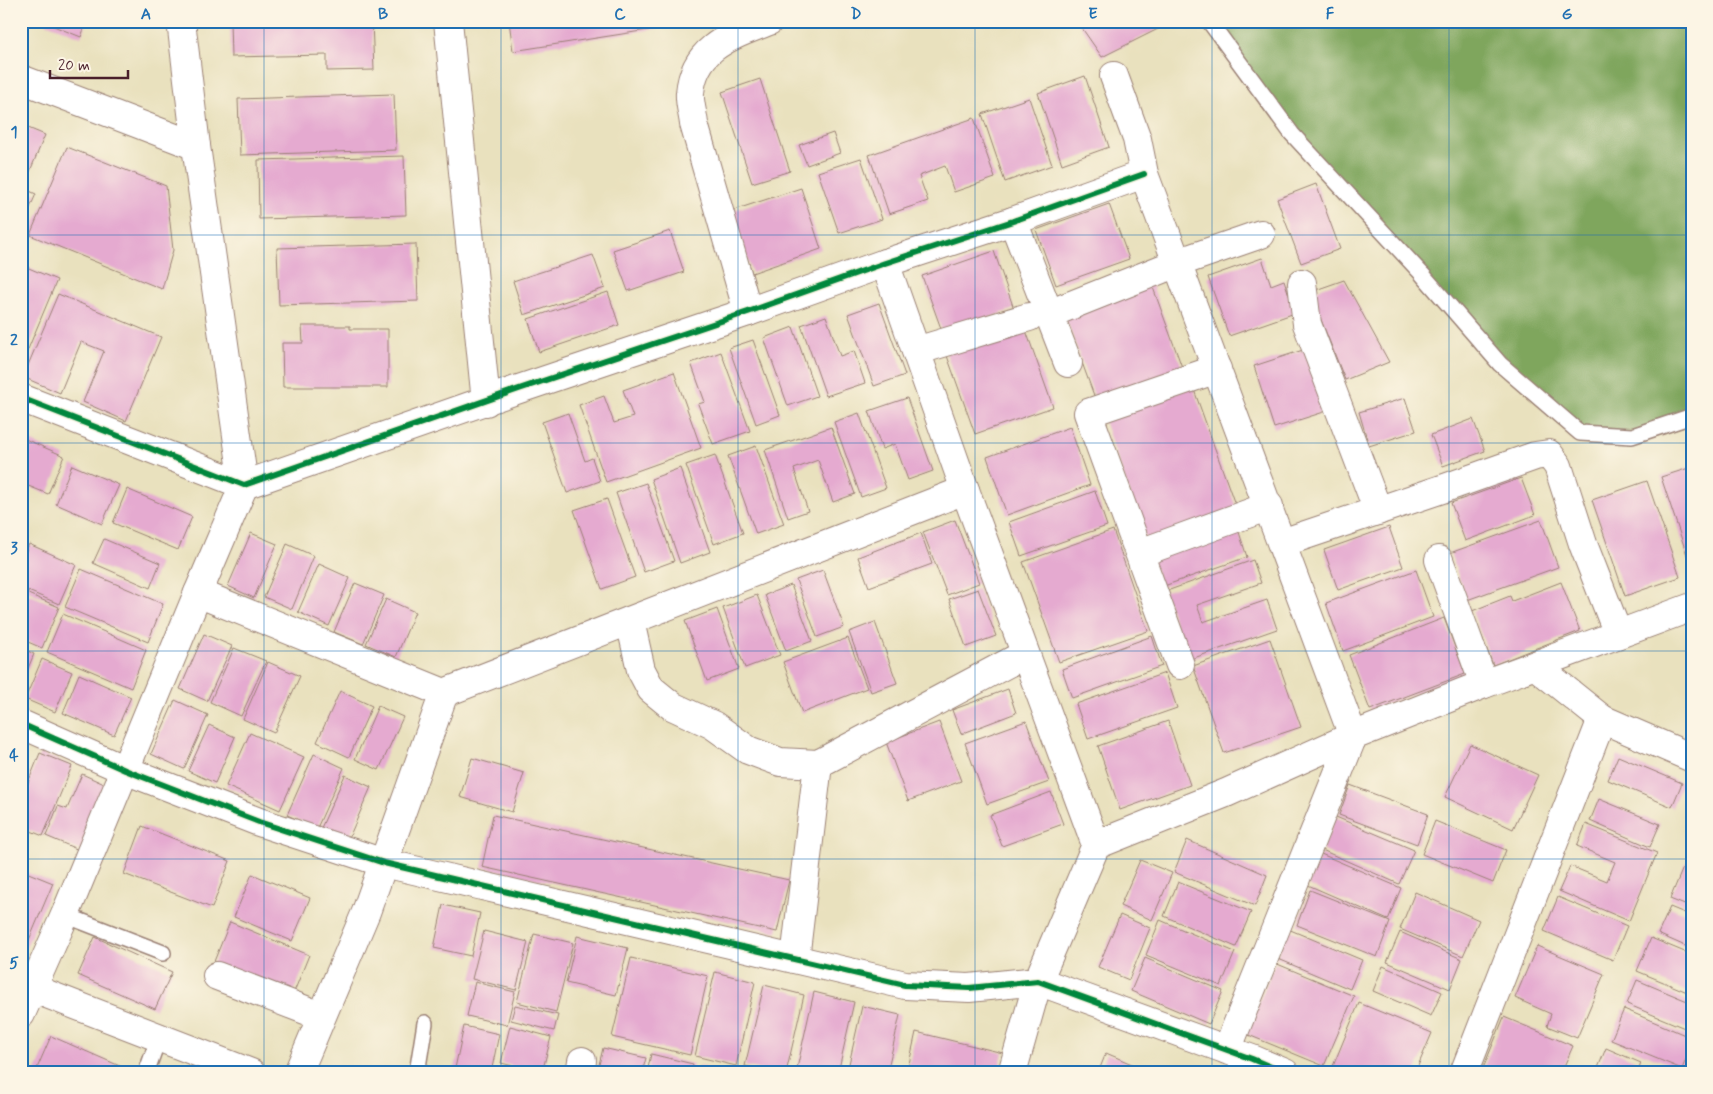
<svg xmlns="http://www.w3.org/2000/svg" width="1713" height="1094" font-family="Mynerve,sans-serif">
	<rect width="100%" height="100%" fill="#fcf5e5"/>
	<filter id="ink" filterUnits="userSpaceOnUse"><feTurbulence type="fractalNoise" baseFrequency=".02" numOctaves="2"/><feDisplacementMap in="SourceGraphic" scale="10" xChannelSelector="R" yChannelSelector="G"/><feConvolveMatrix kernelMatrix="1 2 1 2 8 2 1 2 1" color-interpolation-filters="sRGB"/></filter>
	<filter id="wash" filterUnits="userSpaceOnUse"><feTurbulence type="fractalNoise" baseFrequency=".0096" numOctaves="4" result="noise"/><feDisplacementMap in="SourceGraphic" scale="20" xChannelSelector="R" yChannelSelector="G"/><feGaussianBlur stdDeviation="1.12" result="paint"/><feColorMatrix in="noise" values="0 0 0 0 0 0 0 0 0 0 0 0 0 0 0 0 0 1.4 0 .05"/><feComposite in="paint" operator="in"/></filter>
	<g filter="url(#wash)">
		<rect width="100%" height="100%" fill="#e9e1be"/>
		<!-- forest -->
		<polygon fill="#7fa65d" stroke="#646244" points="1209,21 1692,21 1692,416 1632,436 1580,433 1500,364 1292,134"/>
		<g id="blocks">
			<!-- building -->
			<g fill="#e5aad0">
				<polygon points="41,21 87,21 81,37"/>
				<polygon points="230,21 372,21 374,70 327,71 327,55 231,57"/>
				<polygon points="509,21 679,21 680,25 513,51"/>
				<polygon points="1077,21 1174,21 1102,57"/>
				<polygon points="1085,76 1109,147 1062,164 1038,93"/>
				<polygon points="760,79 790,171 752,183 722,92"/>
				<polygon points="394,94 396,150 240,155 238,99"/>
				<polygon points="1029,98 1052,165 1005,182 982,114"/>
				<polygon points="974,118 995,178 954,192 945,166 919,176 928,201 889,214 869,155"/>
				<polygon points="21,125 45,135 23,188 36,194 21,228"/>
				<polygon points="833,133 840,153 807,165 799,145"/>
				<polygon points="67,147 166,186 173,250 162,289 30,235"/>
				<polygon points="404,156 406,215 259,219 258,160"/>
				<polygon points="861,158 882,219 839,233 818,172"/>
				<polygon points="1316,184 1340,249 1301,263 1277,199"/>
				<polygon points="801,188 821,249 752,273 731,211"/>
				<polygon points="1109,204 1129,259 1056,285 1036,230"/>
				<polygon points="670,231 684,272 628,291 613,250"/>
				<polygon points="416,244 418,301 279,305 277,248"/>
				<polygon points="994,251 1014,309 943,334 922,276"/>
				<polygon points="593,255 605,288 524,315 513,281"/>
				<polygon points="1262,258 1271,285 1284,280 1295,313 1229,336 1208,277"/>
				<polygon points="24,266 57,280 21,366 21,272"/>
				<polygon points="1344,280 1389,362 1345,380 1310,292"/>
				<polygon points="1151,282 1183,370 1096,401 1064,313"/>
				<polygon points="608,292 619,325 539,352 528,319"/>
				<polygon points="58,294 161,337 126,421 83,402 104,351 81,342 60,393 23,377"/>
				<polygon points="879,303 905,375 874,386 848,314"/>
				<polygon points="826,316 840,356 854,351 865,383 826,396 801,325"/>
				<polygon points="1024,325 1053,407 975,434 946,353"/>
				<polygon points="302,326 350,326 350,329 388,329 388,387 283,387 282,343 303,343"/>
				<polygon points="793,327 817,396 788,406 764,338"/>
				<polygon points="753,340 780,415 756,424 729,348"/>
				<polygon points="1306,349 1327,411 1274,428 1254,366"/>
				<polygon points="721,352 750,431 713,444 698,404 705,402 691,363"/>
				<polygon points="674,372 701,448 606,482 579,405 604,396 614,423 633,417 623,390"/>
				<polygon points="1193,387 1238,513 1148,545 1103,418"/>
				<polygon points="907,398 933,471 908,480 895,444 882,449 869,411"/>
				<polygon points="1405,398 1416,431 1369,446 1359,412"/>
				<polygon points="568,413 585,461 592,458 600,481 567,493 542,422"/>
				<polygon points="859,413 886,488 861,497 834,422"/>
				<polygon points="1473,419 1485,451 1443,466 1431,435"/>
				<polygon points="831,427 855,494 833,502 818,460 794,469 808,511 788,518 765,450"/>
				<polygon points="1070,427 1090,485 1007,515 987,457"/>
				<polygon points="25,439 64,456 48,494 21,483 21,449"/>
				<polygon points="756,446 784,524 756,534 728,456"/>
				<polygon points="715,455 743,533 714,544 686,465"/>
				<polygon points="72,465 119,485 102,524 56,504"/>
				<polygon points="1692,467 1692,567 1691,567 1661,477"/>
				<polygon points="680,468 710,552 680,563 651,479"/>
				<polygon points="1521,478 1535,515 1465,541 1451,503"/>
				<polygon points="1647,481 1680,577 1625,596 1592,500"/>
				<polygon points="646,483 674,561 644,572 616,493"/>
				<polygon points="127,489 192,517 178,550 113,523"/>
				<polygon points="1095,491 1107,526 1021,556 1009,522"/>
				<polygon points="607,499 635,577 602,589 574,510"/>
				<polygon points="955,520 979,583 947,595 923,532"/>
				<polygon points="1541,520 1558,567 1467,600 1450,553"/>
				<polygon points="1237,526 1247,557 1161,587 1151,557"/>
				<polygon points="1389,527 1403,567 1338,590 1324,550"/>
				<polygon points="1113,530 1148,631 1059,662 1023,562"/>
				<polygon points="251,533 277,544 254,598 228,586"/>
				<polygon points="921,533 932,564 869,587 858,557"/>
				<polygon points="104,539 160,563 150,588 93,563"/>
				<polygon points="29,544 76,565 59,604 21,588 21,562"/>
				<polygon points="287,544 314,556 292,609 264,597"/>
				<polygon points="1253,560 1261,583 1197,605 1203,622 1267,600 1277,629 1188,660 1164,592"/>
				<polygon points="319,564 350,578 329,626 298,612"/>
				<polygon points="81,569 163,604 148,642 65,607"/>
				<polygon points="823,570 844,627 817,637 796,580"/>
				<polygon points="1416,570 1433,617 1343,651 1326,603"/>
				<polygon points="1561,582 1580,631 1493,665 1472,611 1510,596 1512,601"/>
				<polygon points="355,583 384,595 363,644 334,632"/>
				<polygon points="791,585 812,641 786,651 765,595"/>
				<polygon points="978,589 996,636 966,647 949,599"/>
				<polygon points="21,591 59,607 42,648 21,639"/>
				<polygon points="757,595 780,655 745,668 723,608"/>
				<polygon points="386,599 415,612 396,657 366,644"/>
				<polygon points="717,609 739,669 707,681 685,621"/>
				<polygon points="63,614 146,650 131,688 47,652"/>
				<polygon points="1444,618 1465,674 1370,710 1349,655"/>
				<polygon points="875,622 897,683 871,692 849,632"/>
				<polygon points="204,634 232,646 207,701 180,689"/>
				<polygon points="1152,636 1162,666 1072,698 1062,669"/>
				<polygon points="848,638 867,688 802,713 783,662"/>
				<polygon points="1270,639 1301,727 1224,753 1193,666"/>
				<polygon points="21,648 34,654 21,685"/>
				<polygon points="234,648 266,661 241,716 210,702"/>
				<polygon points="42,659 72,672 55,712 25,699"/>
				<polygon points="268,662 300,676 274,733 243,719"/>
				<polygon points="1165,673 1177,708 1088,739 1076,704"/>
				<polygon points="79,674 131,697 114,735 63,713"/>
				<polygon points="1008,689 1016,713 961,734 952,710"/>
				<polygon points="340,691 372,706 349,757 317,742"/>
				<polygon points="175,700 208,715 184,769 151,754"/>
				<polygon points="378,706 403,717 379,770 355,759"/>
				<polygon points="1026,721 1049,782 987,804 965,743"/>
				<polygon points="1168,721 1190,785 1120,810 1098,746"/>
				<polygon points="939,722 961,781 908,801 886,742"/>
				<polygon points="209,725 235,737 215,783 188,771"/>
				<polygon points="250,733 304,757 280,810 226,786"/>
				<polygon points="1470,744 1538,775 1513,829 1445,797"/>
				<polygon points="40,753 72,766 43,836 21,827 21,800"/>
				<polygon points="314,754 344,768 317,828 287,815"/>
				<polygon points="1618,756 1682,783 1672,807 1608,780"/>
				<polygon points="472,758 524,773 512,812 460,797"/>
				<polygon points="21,772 28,775 21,791"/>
				<polygon points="82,774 113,788 86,853 46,836 58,806 67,809"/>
				<polygon points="345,775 371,787 348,840 321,828"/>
				<polygon points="1350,785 1428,814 1417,844 1339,815"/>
				<polygon points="1051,792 1063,824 1002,846 990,815"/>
				<polygon points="1599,799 1660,824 1650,847 1590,821"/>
				<polygon points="493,815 789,880 777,932 482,867"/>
				<polygon points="1336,817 1414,850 1399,884 1322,850"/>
				<polygon points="1435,821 1506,850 1493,883 1422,854"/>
				<polygon points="1586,824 1657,853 1629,921 1559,891 1570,866 1607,881 1615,862 1577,846"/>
				<polygon points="142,826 230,861 212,908 124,874"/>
				<polygon points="1187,840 1267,875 1255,906 1174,872"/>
				<polygon points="1321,854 1401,888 1388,920 1308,885"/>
				<polygon points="1140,860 1172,873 1152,920 1120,906"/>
				<polygon points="1685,863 1692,866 1692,908 1670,899"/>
				<polygon points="21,870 53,883 24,952 21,951"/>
				<polygon points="252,874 310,898 292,941 234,917"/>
				<polygon points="1178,882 1251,912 1236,947 1164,916"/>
				<polygon points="1310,890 1390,922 1377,957 1297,925"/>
				<polygon points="1415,892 1479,920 1463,956 1400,929"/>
				<polygon points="1558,897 1627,926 1613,960 1544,931"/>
				<polygon points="443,905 480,913 471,956 434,948"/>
				<polygon points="1670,907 1692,916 1692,949 1658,934"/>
				<polygon points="1120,915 1150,928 1129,980 1098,967"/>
				<polygon points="1160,920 1235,952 1221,986 1146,955"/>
				<polygon points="230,922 309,955 292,997 213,964"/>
				<polygon points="1288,929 1362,960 1350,989 1276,958"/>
				<polygon points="484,931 528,942 516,990 472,979"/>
				<polygon points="1400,932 1462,959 1450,989 1387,962"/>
				<polygon points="534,934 573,943 556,1012 517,1002"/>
				<polygon points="577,936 628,948 616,995 566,983"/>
				<polygon points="95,937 172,972 155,1009 78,975"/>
				<polygon points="1651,938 1692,955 1692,994 1637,971"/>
				<polygon points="1537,946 1604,974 1577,1038 1547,1026 1551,1014 1515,998"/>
				<polygon points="631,958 708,976 690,1055 612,1037"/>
				<polygon points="1145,958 1223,991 1209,1024 1131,991"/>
				<polygon points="1275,963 1354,996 1324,1066 1246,1034"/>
				<polygon points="1383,966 1442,992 1431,1016 1373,991"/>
				<polygon points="715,972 755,982 736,1066 695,1056"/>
				<polygon points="1637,980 1692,1003 1692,1017 1687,1029 1627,1004"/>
				<polygon points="475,982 515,992 507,1025 467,1016"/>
				<polygon points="764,985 804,995 786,1073 775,1073 745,1066"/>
				<polygon points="814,992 854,1002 838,1073 796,1073"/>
				<polygon points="1359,1003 1432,1033 1415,1073 1336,1073 1331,1071"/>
				<polygon points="515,1005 558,1015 554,1031 511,1020"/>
				<polygon points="862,1006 900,1015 887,1073 847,1073"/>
				<polygon points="1624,1009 1692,1038 1692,1045 1682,1069 1611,1040"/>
				<polygon points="1504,1017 1573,1046 1561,1073 1486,1073 1482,1071"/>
				<polygon points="464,1026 499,1034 491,1073 454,1073"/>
				<polygon points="510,1026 551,1037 542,1073 501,1063"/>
				<polygon points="916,1032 1003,1053 998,1073 907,1073"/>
				<polygon points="51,1036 129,1070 128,1073 35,1073"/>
				<polygon points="603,1048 646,1058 642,1073 597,1073"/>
				<polygon points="1606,1048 1641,1063 1639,1069 1646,1073 1596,1073"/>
				<polygon points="1106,1053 1153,1073 1098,1073"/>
				<polygon points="651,1054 693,1064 691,1073 647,1073"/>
				<polygon points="699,1066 723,1072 723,1073 698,1073"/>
			</g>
		</g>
	</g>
	<g filter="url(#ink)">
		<use href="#blocks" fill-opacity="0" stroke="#9a8074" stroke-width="1"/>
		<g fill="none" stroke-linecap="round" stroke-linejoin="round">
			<defs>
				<g id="lane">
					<polyline points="1209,21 1292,134 1422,274 1500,364 1580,433 1632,436 1692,416"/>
					<polyline points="65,915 163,953"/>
					<polyline points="146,1073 159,1037"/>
					<polyline points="417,1073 425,1023"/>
				</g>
				<g id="street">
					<polyline points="448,21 486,402"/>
					<polyline points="1114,76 1137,139 1144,174 1353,736 1227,1050"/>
					<polyline points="21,79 196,146"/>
					<polyline points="1013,221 1068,363"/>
					<polyline points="885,263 965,490 1096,845"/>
					<polyline points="1302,283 1307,324 1378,511"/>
					<path d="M748 312 694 124C693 114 689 102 690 93 694 46 732 36 769 21"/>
					<polyline points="1049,314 1177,263 1261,234"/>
					<polyline points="916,351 1029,317"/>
					<polyline points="21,398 244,485 519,389 748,312 885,263 1013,221 1144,174"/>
					<polyline points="1282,543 1445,488 1535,456 1549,454 1558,466 1583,544 1618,634"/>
					<polyline points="1140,553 1269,506"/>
					<polyline points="1439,560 1484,684"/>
					<polyline points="198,593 444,693"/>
					<polyline points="630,621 641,670 651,689 672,706 713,725 748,750 780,762 818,764 1025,654"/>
					<polyline points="1180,665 1088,413 1217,369"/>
					<polyline points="1536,666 1602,719 1692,758"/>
					<polyline points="21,724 125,770 259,822 384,863 905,985 969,988 1038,981 1252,1059 1285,1073"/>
					<polyline points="795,959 818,764"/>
					<polyline points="217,976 321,1016"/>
					<polyline points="21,1014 65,915 198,593 244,485 196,146 181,21"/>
					<polyline points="298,1073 366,912 444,693 965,490"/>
					<polyline points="580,1073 582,1061"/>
					<polyline points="1012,1073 1038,981 1096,845 1226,793 1353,736 1484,684 1692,607"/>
					<polyline points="1464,1073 1602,719"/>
				</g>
				<polyline id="secondary" points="21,984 251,1073"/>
			</defs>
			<!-- lane casing -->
			<use href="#lane" stroke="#9a8074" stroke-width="18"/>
			<!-- street casing -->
			<use href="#street" stroke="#9a8074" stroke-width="30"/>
			<!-- secondary casing -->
			<use href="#secondary" stroke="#9a8074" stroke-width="30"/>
			<!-- lane -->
			<use href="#lane" stroke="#fff" stroke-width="15"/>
			<!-- street -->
			<use href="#street" stroke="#fff" stroke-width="28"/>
			<!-- secondary -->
			<use href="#secondary" stroke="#fff" stroke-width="28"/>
			<defs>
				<g id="cycleway">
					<polyline points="21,398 244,485 519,389 748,312 885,263 1013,221 1144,174"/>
					<polyline points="21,724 125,770 259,822 384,863 905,985 969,988 1038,981 1252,1059 1285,1073"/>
				</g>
			</defs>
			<!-- cycleway casing -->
			<use href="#cycleway" stroke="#fcf5e5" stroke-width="9"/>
			<!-- cycleway -->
			<use href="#cycleway" stroke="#00873e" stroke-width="6"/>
		</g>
	</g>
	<!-- grid -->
	<path fill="none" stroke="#1f6fb2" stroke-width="1" stroke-opacity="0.55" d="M264 21V1073M501 21V1073M738 21V1073M975 21V1073M1212 21V1073M1449 21V1073M21 235H1692M21 443H1692M21 651H1692M21 859H1692"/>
	<!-- margin -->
	<rect width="1713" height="1094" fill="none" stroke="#fcf5e5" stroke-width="55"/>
	<!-- scale -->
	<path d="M50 70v8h78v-8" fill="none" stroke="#4a1f2b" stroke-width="2.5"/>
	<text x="58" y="70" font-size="15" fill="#4a1f2b" stroke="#fcf5e5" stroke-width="4" paint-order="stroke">20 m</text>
	<rect x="28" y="28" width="1658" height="1038" fill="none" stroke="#1f6fb2" stroke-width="2"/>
	<g font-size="16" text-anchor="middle" font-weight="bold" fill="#1f6fb2">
		<text x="146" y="19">A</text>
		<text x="383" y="19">B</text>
		<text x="620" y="19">C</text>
		<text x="856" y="19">D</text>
		<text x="1093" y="19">E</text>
		<text x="1330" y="19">F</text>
		<text x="1567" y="19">G</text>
		<text x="14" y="137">1</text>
		<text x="14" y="345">2</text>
		<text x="14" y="553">3</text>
		<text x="14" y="760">4</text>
		<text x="14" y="968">5</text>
	</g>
</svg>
